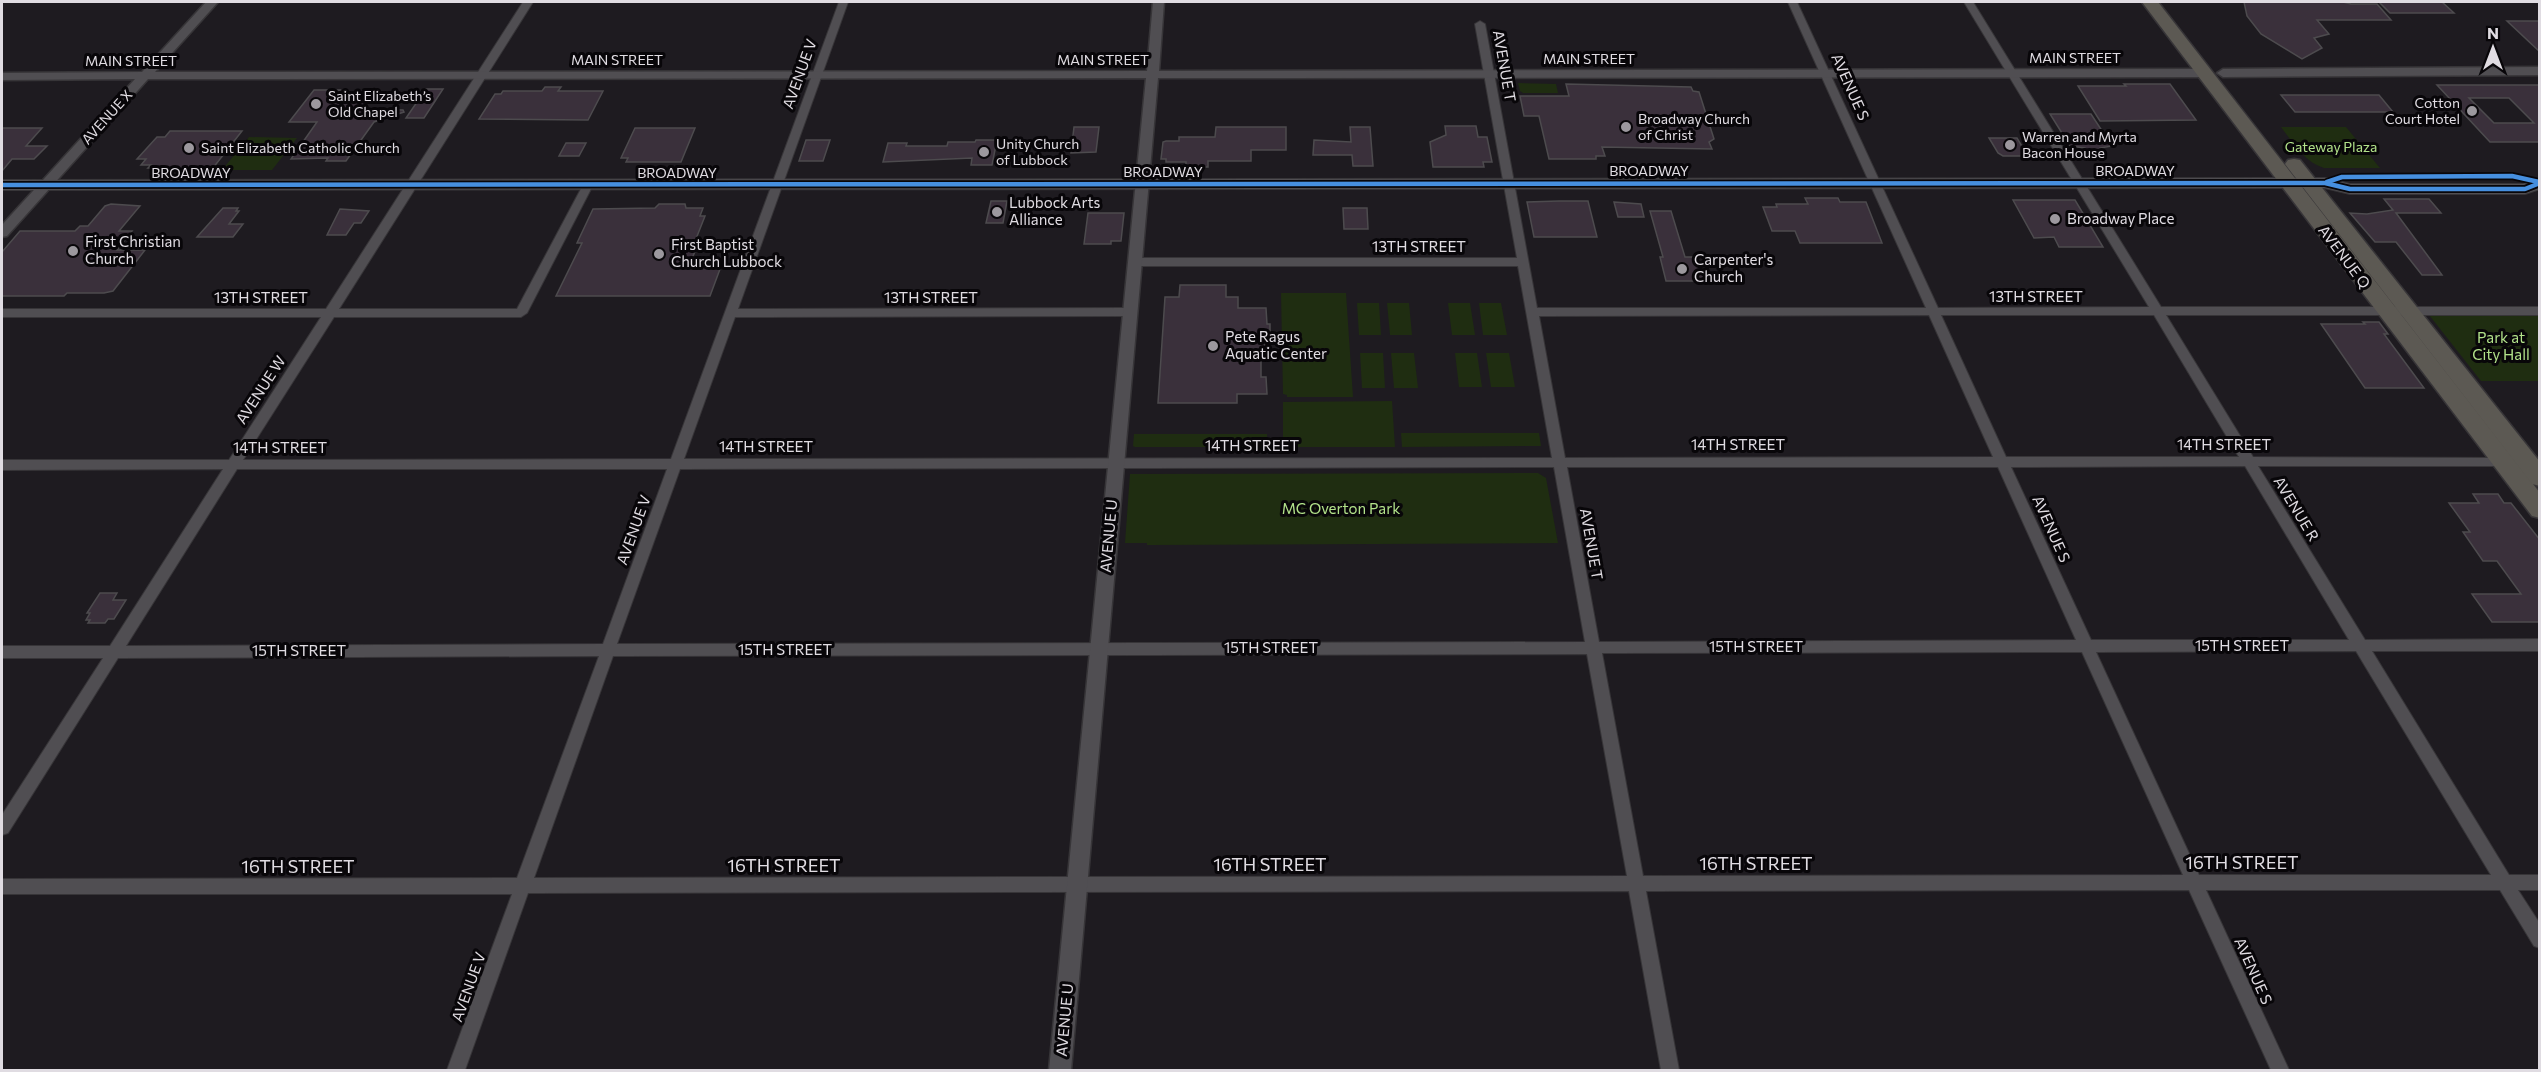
<svg xmlns="http://www.w3.org/2000/svg" width="2541" height="1072" font-family="Commissioner,sans-serif">
	<rect width="100%" height="100%" fill="#1e1b20"/>
	<!-- green -->
	<g fill="#1f2d11">
		<polygon points="1518,83 1556,84 1558,93 1523,93 1520,91"/>
		<path d="M2281 127H2346L2380 168H2324C2304 162 2293 143 2281 127Z"/>
		<polygon points="249,137 297,138 272,170 222,170"/>
		<polygon points="1281,293 1346,293 1353,397 1287,397 1287,395 1283,394"/>
		<polygon points="1357,303 1379,303 1381,335 1359,335"/>
		<polygon points="1387,303 1409,303 1412,335 1390,335"/>
		<polygon points="1448,303 1470,303 1475,335 1452,335"/>
		<polygon points="1479,303 1501,303 1507,335 1483,335"/>
		<polygon points="2426,311 2539,311 2539,381 2481,381"/>
		<polygon points="1360,353 1383,353 1385,388 1362,388"/>
		<polygon points="1391,353 1414,353 1418,388 1394,388"/>
		<polygon points="1455,353 1477,353 1482,387 1459,387"/>
		<polygon points="1486,353 1509,353 1515,387 1491,387"/>
		<polygon points="1392,401 1395,447 1290,447 1289,444 1283,444 1283,402"/>
		<polygon points="1539,433 1541,446 1402,447 1401,433"/>
		<polygon points="1134,434 1267,434 1267,447 1135,447 1133,446"/>
		<polygon points="1538,473 1546,478 1558,543 1147,545 1147,543 1125,543 1130,474"/>
	</g>
	<!-- building -->
	<g fill="#3a303b" stroke="#4d4b4e" stroke-width="1.5" fill-rule="evenodd">
		<polygon points="2244,2 2343,2 2351,4 2377,4 2391,20 2317,20 2329,34 2314,38 2322,48 2302,59 2261,34 2247,16"/>
		<polygon points="2379,2 2442,2 2454,13 2390,13"/>
		<polygon points="2507,21 2540,21 2540,52"/>
		<polygon points="1566,84 1691,87 1693,91 1699,92 1714,139 1709,142 1712,149 1602,147 1605,156 1596,156 1596,159 1549,159 1539,116 1524,116 1520,96 1569,96"/>
		<polygon points="2124,84 2170,84 2196,120 2100,121 2078,86 2126,86"/>
		<path d="M2437 85H2540V142H2490ZM2469 98H2509L2534 123H2494Z"/>
		<polygon points="545,87 561,87 558,91 603,91 588,120 479,119 495,94 501,94 503,91 542,91"/>
		<polygon points="426,89 443,89 424,118 406,118"/>
		<polygon points="314,90 340,90 333,99 369,99 362,109 403,110 404,112 374,122 346,161 326,161 328,158 291,159 317,122 289,122"/>
		<polygon points="2281,95 2379,95 2393,112 2295,112"/>
		<polygon points="2050,114 2091,114 2112,146 2100,148 2102,152 2087,152 2085,148 2070,146"/>
		<polygon points="1445,126 1476,126 1478,137 1487,137 1492,162 1483,162 1484,167 1433,167 1430,142 1446,135"/>
		<polygon points="1074,127 1099,127 1096,152 1071,153"/>
		<polygon points="1216,127 1286,127 1286,150 1251,150 1251,161 1208,161 1208,167 1190,167 1190,165 1186,165 1186,162 1166,162 1166,159 1161,159 1163,142 1166,141 1179,141 1179,137 1215,137"/>
		<polygon points="1350,127 1370,127 1373,166 1353,166 1352,155 1313,155 1314,140 1351,142"/>
		<polygon points="2,128 42,128 26,146 47,146 34,159 12,159 2,171"/>
		<polygon points="635,128 695,128 681,162 626,162 628,158 621,158"/>
		<polygon points="170,131 242,131 213,168 148,168 151,165 141,165 146,159 137,159 157,137 165,137"/>
		<polygon points="1989,138 2017,138 2026,153 2023,153 2025,156 2003,156 1998,153"/>
		<polygon points="806,140 830,140 823,161 799,161"/>
		<polygon points="976,140 997,140 992,165 971,165 972,158 883,162 888,143 907,143 906,146 947,146 948,142 975,142"/>
		<polygon points="566,143 586,143 579,156 559,156"/>
		<polygon points="1805,198 1838,198 1840,202 1866,202 1882,243 1800,243 1795,231 1772,231 1763,207 1777,207 1776,204 1808,204"/>
		<polygon points="2384,199 2429,199 2441,213 2396,213 2442,275 2422,275 2396,242 2375,242 2350,213 2367,214 2393,210"/>
		<polygon points="2013,200 2075,200 2103,247 2059,247 2054,237 2034,238"/>
		<polygon points="991,201 1007,201 1003,223 986,223"/>
		<polygon points="1559,201 1588,201 1597,237 1534,237 1527,202"/>
		<polygon points="1614,202 1641,204 1644,217 1618,217"/>
		<polygon points="111,204 140,206 119,231 132,231 117,250 145,250 113,291 104,293 67,293 64,296 2,296 2,252 20,231 75,231 80,226 88,226 105,206"/>
		<polygon points="659,204 685,204 686,208 703,208 700,216 705,216 692,249 696,249 691,261 723,261 710,296 556,296 582,243 577,243 593,209 655,208"/>
		<polygon points="223,208 238,208 236,211 239,211 229,224 243,224 233,237 197,237"/>
		<polygon points="1343,208 1367,208 1368,229 1344,229"/>
		<polygon points="340,209 369,211 361,223 354,223 346,235 327,235"/>
		<polygon points="1650,211 1671,211 1685,257 1697,257 1704,281 1666,281 1660,257 1663,257"/>
		<polygon points="1088,213 1124,213 1121,241 1111,241 1111,244 1084,244"/>
		<polygon points="1180,285 1226,285 1226,297 1238,297 1238,308 1266,308 1267,324 1270,324 1270,333 1265,338 1265,351 1261,357 1261,377 1266,377 1267,394 1237,394 1237,403 1158,403 1165,297 1179,297"/>
		<polygon points="2363,322 2379,322 2388,334 2384,334 2424,388 2365,388 2321,324 2365,324"/>
		<polygon points="2473,494 2498,494 2504,503 2511,503 2540,540 2540,622 2492,622 2472,594 2521,594 2497,561 2483,561 2463,532 2470,532 2449,503 2479,503"/>
		<polygon points="100,593 117,593 113,600 126,600 114,619 108,619 105,623 88,623 90,620 86,620 90,613 87,613"/>
	</g>
	<g fill="none" stroke-linecap="round" stroke-linejoin="round">
		<defs>
			<path id="minor" d="M523 2H533L339 309H517L583 185 588 182 592 183 593 185 527 313 521 317H334L243 460 671 459 839 2H848L738 309 1130 308 1136 312 1130 316 735 317 684 459 1552 458 1518 266H1135L1129 262 1135 258H1517L1475 24 1480 21 1485 24 1537 308H1926L1788 2H1797L1938 308 2149 307 1964 2H1973L2161 307H2540V315H2166L2253 457 2507 458 2508 461 2502 466H2258L2365 640 2540 639V651H2372L2509 875H2540V890H2518L2540 924V948L2534 946 2500 890H2206L2289 1070H2271L2189 890 1646 891 1679 1070H1661L1629 891 528 893 465 1070H447L512 894H2V879L517 878 599 656 118 658 8 833 2 835V815L103 658H2V646H110L223 469 2 470V460H229L321 317H2V309H326ZM1929 315 1993 457 1565 458 1539 316ZM1941 315H2154L2239 457H2006ZM2245 466 2349 640H2091L2011 467ZM1554 467 1585 642 617 644 680 469ZM1567 467H1998L2076 640 1599 642ZM237 469H667L603 644 126 646ZM2356 651 2491 875H2199L2096 652ZM2082 652 2183 875 1643 876 1602 653ZM1587 654 1627 876 534 878 613 656Z"/>
			<g id="tertiary">
				<polygon points="206,2 218,2 155,72 1147,71 1153,2 1164,2 1159,71 2205,69 2211,73 2205,77 1158,78 1071,1070 1049,1070 1146,78 148,79 7,236 2,237 2,225 135,79 2,80 2,73 142,72"/>
				<polygon points="2540,67 2540,75 2223,77 2217,73 2223,69"/>
			</g>
			<polygon id="secondary" points="2325,178 2350,184 2523,184 2540,178 2540,189 2525,194 2350,194 2325,188 2,190 2,180"/>
			<g id="trunk">
				<polygon points="2142,2 2158,2 2540,493 2540,518 2532,516"/>
				<polygon points="2294,159 2300,160 2540,462 2540,486 2532,484 2288,168 2285,164 2288,160"/>
			</g>
		</defs>
		<!-- minor casing -->
		<use href="#minor" stroke="#373538" stroke-width="2"/>
		<!-- tertiary casing -->
		<use href="#tertiary" stroke="#373538" stroke-width="3"/>
		<!-- secondary casing -->
		<use href="#secondary" stroke="#373538" stroke-width="2"/>
		<!-- trunk casing -->
		<use href="#trunk" stroke="#373538" stroke-width="3"/>
		<!-- minor -->
		<use href="#minor" fill="#504e52" fill-rule="evenodd"/>
		<!-- tertiary -->
		<use href="#tertiary" fill="#504e52" fill-rule="evenodd"/>
		<!-- secondary -->
		<use href="#secondary" fill="#504e52" fill-rule="evenodd"/>
		<!-- trunk -->
		<use href="#trunk" fill="#5c5953" fill-rule="evenodd"/>
		<defs>
			<g id="cycleway">
				<polyline points="2327,182 2342,177 2512,176 2539,182"/>
				<polyline points="2,185 2325,183 2350,189 2525,189 2540,183"/>
			</g>
		</defs>
		<!-- cycleway casing -->
		<use href="#cycleway" stroke="#080609" stroke-width="8"/>
		<!-- cycleway -->
		<use href="#cycleway" stroke="#468fdf" stroke-width="4.5"/>
	</g>
	<!-- markers -->
	<g fill="#9c989e" stroke="#080609" stroke-width="2">
		<circle cx="316" cy="104" r="6"/>
		<circle cx="2472" cy="111" r="6"/>
		<circle cx="1626" cy="127" r="6"/>
		<circle cx="2010" cy="145" r="6"/>
		<circle cx="189" cy="148" r="6"/>
		<circle cx="984" cy="152" r="6"/>
		<circle cx="997" cy="212" r="6"/>
		<circle cx="2055" cy="219" r="6"/>
		<circle cx="73" cy="251" r="6"/>
		<circle cx="659" cy="254" r="6"/>
		<circle cx="1682" cy="269" r="6"/>
		<circle cx="1213" cy="346" r="6"/>
	</g>
	<g text-anchor="middle" stroke-width="6" stroke-linejoin="round" paint-order="stroke">
		<!-- far-street labels -->
		<g font-size="14" fill="#e0dce2" stroke="#080609">
			<text x="2075" y="63">MAIN STREET</text>
			<text x="1589" y="64">MAIN STREET</text>
			<text x="617" y="65">MAIN STREET</text>
			<text x="1103" y="65">MAIN STREET</text>
			<text x="131" y="66">MAIN STREET</text>
			<text transform="translate(107 117) rotate(-48)" y="5">AVENUE X</text>
			<text x="1649" y="176">BROADWAY</text>
			<text x="2135" y="176">BROADWAY</text>
			<text x="1163" y="177">BROADWAY</text>
			<text x="191" y="178">BROADWAY</text>
			<text x="677" y="178">BROADWAY</text>
		</g>
		<!-- far-poi labels -->
		<g font-size="14" fill="#e0dce2" stroke="#080609" text-anchor="start">
			<text x="328" y="101">Saint Elizabeth’s<tspan x="328" dy="16">Old Chapel</tspan></text>
			<text x="2460" y="108" text-anchor="end">Cotton<tspan x="2460" dy="16">Court Hotel</tspan></text>
			<text x="1638" y="124">Broadway Church<tspan x="1638" dy="16">of Christ</tspan></text>
			<text x="2022" y="142">Warren and Myrta<tspan x="2022" dy="16">Bacon House</tspan></text>
			<text x="996" y="149">Unity Church<tspan x="996" dy="16">of Lubbock</tspan></text>
			<text x="201" y="153">Saint Elizabeth Catholic Church</text>
		</g>
		<!-- far-park labels -->
		<g font-size="14" fill="#b2e28a" stroke="#080609">
			<text x="2331" y="152">Gateway Plaza</text>
		</g>
		<!-- street labels -->
		<g font-size="15" fill="#e0dce2" stroke="#080609">
			<text transform="translate(1504 66) rotate(80)" y="5">AVENUE T</text>
			<text transform="translate(800 74) rotate(-70)" y="5">AVENUE V</text>
			<text transform="translate(1850 87) rotate(66)" y="5">AVENUE S</text>
			<text x="1419" y="252">13TH STREET</text>
			<text transform="translate(2344 257) rotate(53)" y="5">AVENUE Q</text>
			<text x="2036" y="302">13TH STREET</text>
			<text x="261" y="303">13TH STREET</text>
			<text x="931" y="303">13TH STREET</text>
			<text transform="translate(261 390) rotate(-57)" y="5">AVENUE W</text>
			<text x="1738" y="450">14TH STREET</text>
			<text x="2224" y="450">14TH STREET</text>
			<text x="1252" y="451">14TH STREET</text>
			<text x="766" y="452">14TH STREET</text>
			<text x="280" y="453">14TH STREET</text>
			<text transform="translate(2296 509) rotate(59)" y="5">AVENUE R</text>
			<text transform="translate(2051 529) rotate(66)" y="5">AVENUE S</text>
			<text transform="translate(634 530) rotate(-70)" y="5">AVENUE V</text>
			<text transform="translate(1109 536) rotate(-85)" y="5">AVENUE U</text>
			<text transform="translate(1591 544) rotate(80)" y="5">AVENUE T</text>
			<text x="2242" y="651">15TH STREET</text>
			<text x="1756" y="652">15TH STREET</text>
			<text x="1271" y="653">15TH STREET</text>
			<text x="785" y="655">15TH STREET</text>
			<text x="299" y="656">15TH STREET</text>
			<text transform="translate(2253 971) rotate(66)" y="5">AVENUE S</text>
			<text transform="translate(469 987) rotate(-70)" y="5">AVENUE V</text>
			<text transform="translate(1065 1020) rotate(-85)" y="5">AVENUE U</text>
		</g>
		<!-- poi labels -->
		<g font-size="15" fill="#e0dce2" stroke="#080609" text-anchor="start">
			<text x="1009" y="208">Lubbock Arts<tspan x="1009" dy="17">Alliance</tspan></text>
			<text x="2067" y="224">Broadway Place</text>
			<text x="85" y="247">First Christian<tspan x="85" dy="17">Church</tspan></text>
			<text x="671" y="250">First Baptist<tspan x="671" dy="17">Church Lubbock</tspan></text>
			<text x="1694" y="265">Carpenter's<tspan x="1694" dy="17">Church</tspan></text>
			<text x="1225" y="342">Pete Ragus<tspan x="1225" dy="17">Aquatic Center</tspan></text>
		</g>
		<!-- park labels -->
		<g font-size="15" fill="#b2e28a" stroke="#080609">
			<text x="2501" y="343">Park at<tspan x="2501" dy="17">City Hall</tspan></text>
			<text x="1341" y="514">MC Overton Park</text>
		</g>
		<!-- near-street labels -->
		<g font-size="18" fill="#e0dce2" stroke="#080609">
			<text x="2242" y="869">16TH STREET</text>
			<text x="1756" y="870">16TH STREET</text>
			<text x="1270" y="871">16TH STREET</text>
			<text x="784" y="872">16TH STREET</text>
			<text x="298" y="873">16TH STREET</text>
		</g>
	</g>
	<!-- border -->
	<rect width="2541" height="1072" fill="none" stroke="#e0dce2" stroke-width="6"/>
	<!-- north arrow -->
	<g transform="translate(2493 48)" stroke="#080609" stroke-width="4.5" paint-order="stroke">
	<path d="M0-4.5L10 22L0 15L-10 22Z" fill="#e0dce2"/>
	<text y="-9" font-size="16" font-weight="bold" text-anchor="middle" fill="#e0dce2">N</text>
	</g>
</svg>
